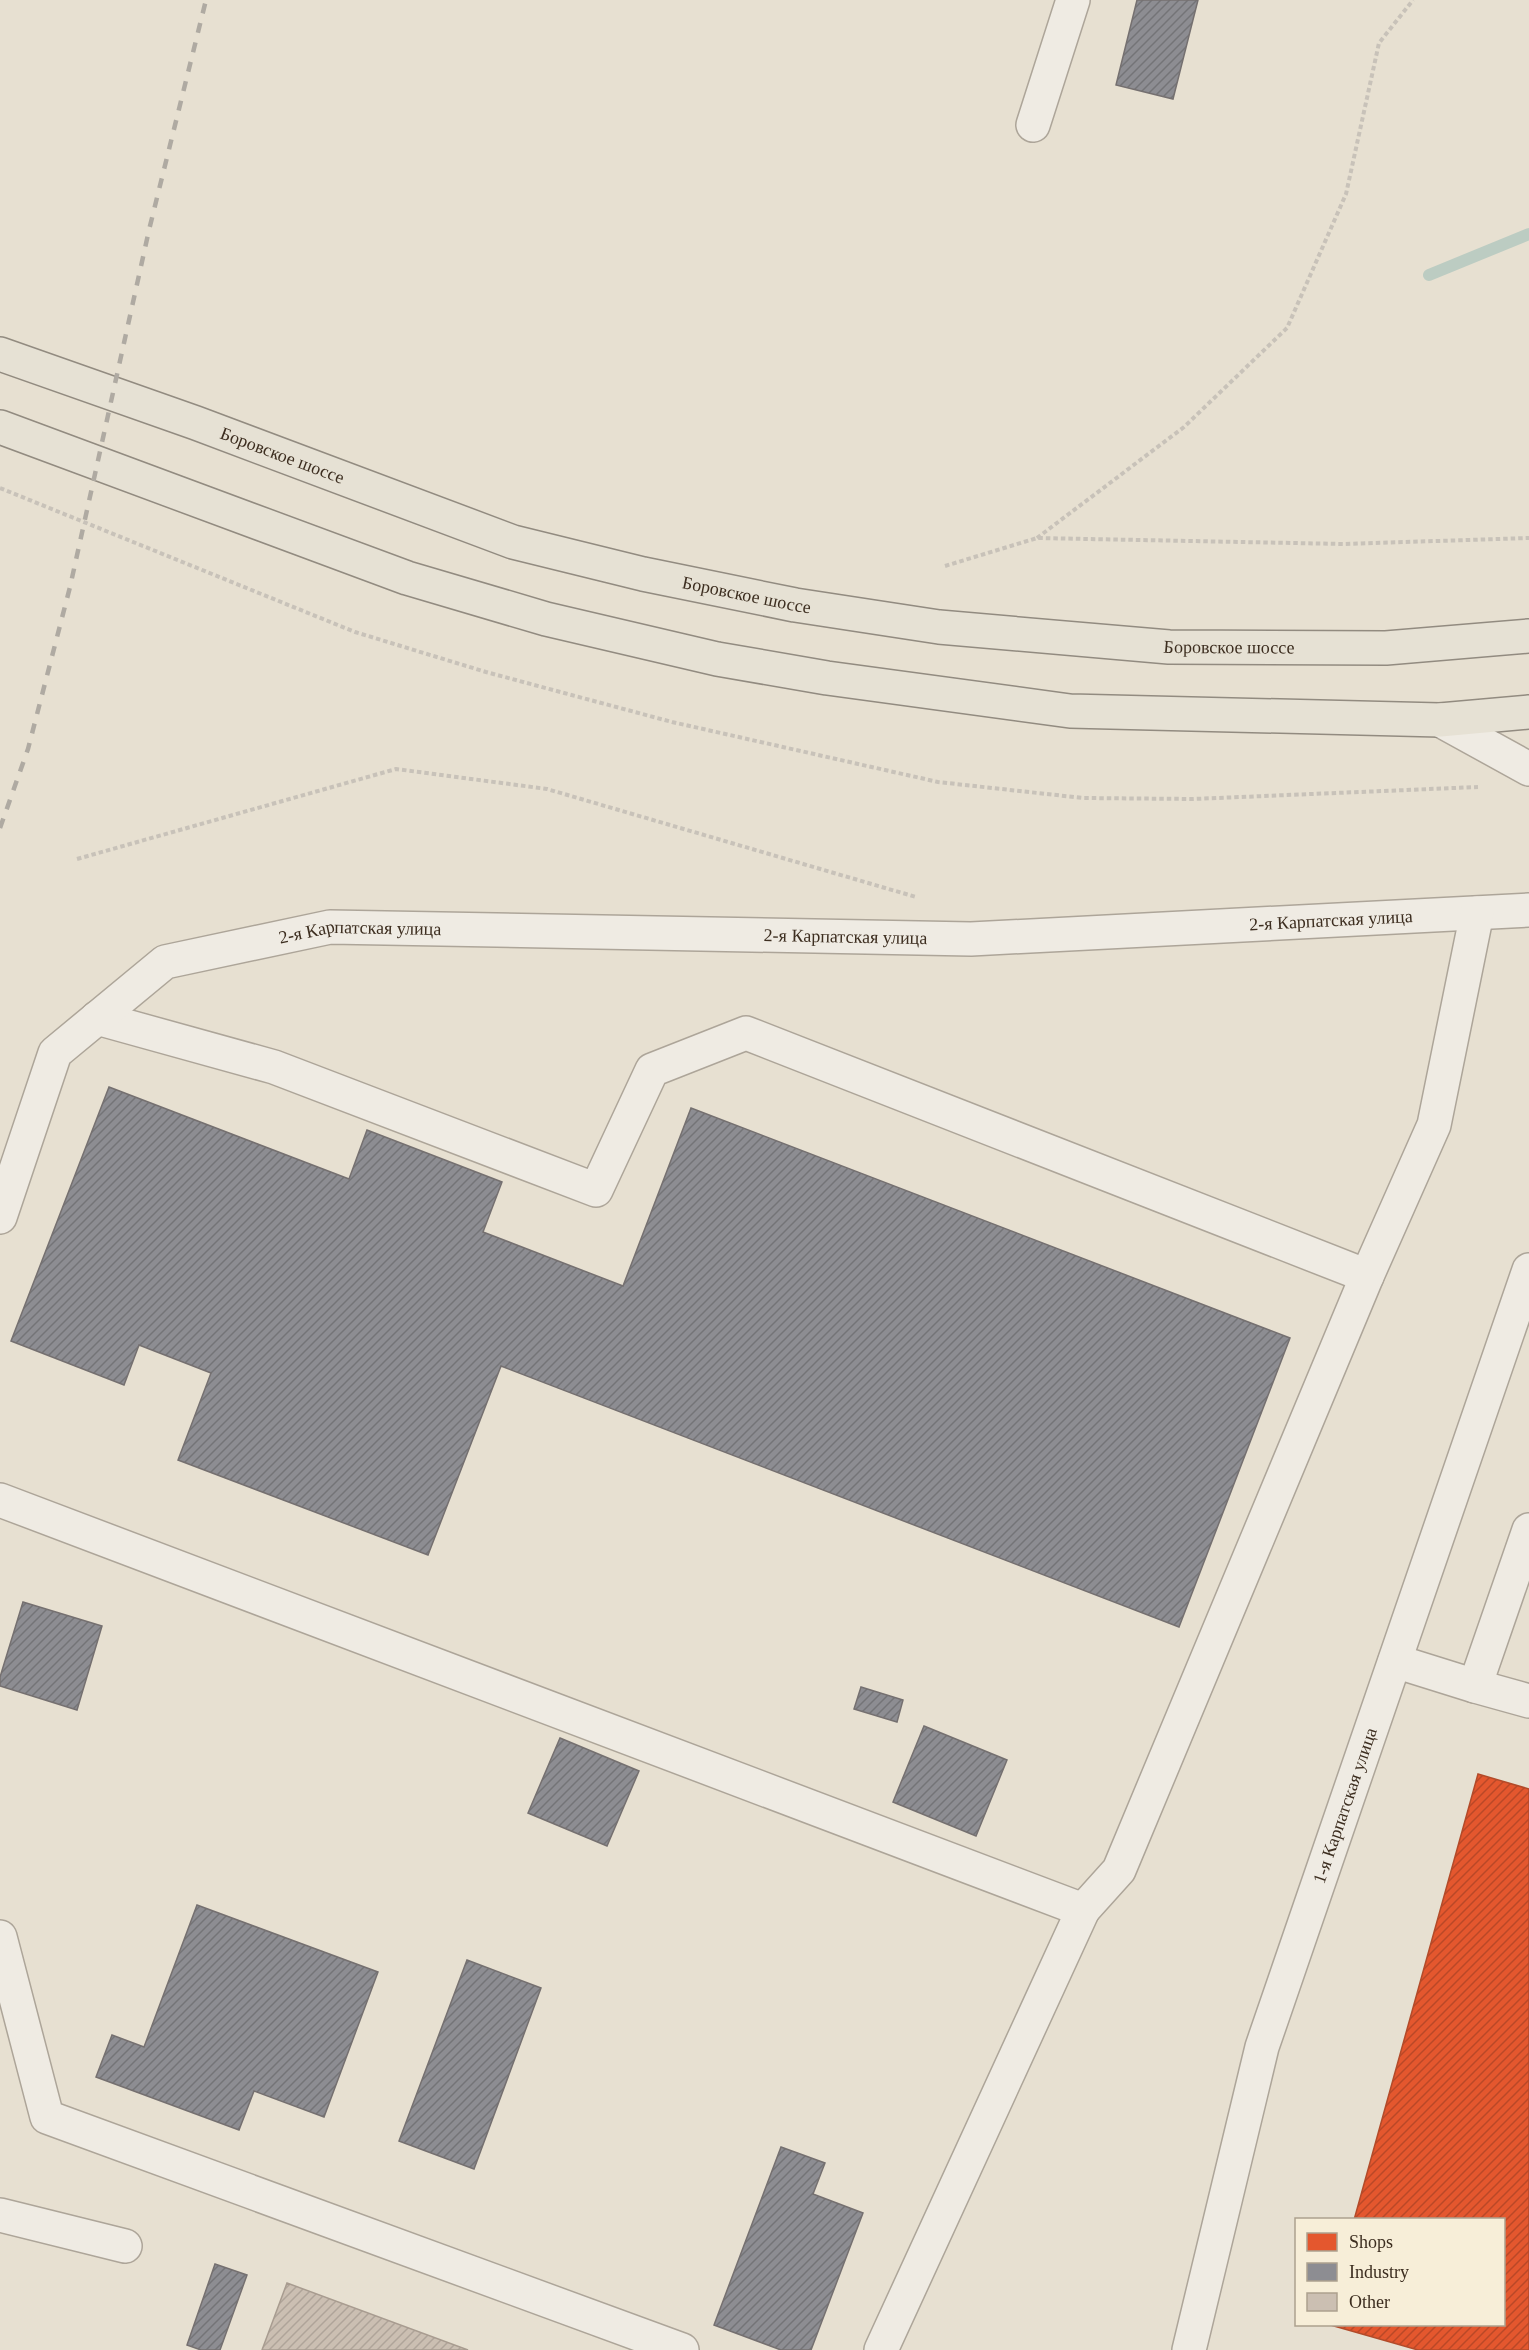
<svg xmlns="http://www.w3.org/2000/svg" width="1529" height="2350" font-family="Georgia,serif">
	<defs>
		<pattern id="shops-hatch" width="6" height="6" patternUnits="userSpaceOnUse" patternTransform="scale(1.5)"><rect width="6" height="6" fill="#e4572e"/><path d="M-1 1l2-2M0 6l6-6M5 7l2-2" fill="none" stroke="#ba4827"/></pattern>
		<pattern id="industry-hatch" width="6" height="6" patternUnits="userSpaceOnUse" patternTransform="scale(1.5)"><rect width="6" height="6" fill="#8d8d92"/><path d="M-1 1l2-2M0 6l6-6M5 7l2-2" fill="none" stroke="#747477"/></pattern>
		<pattern id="building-hatch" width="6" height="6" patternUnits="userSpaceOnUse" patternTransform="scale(1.5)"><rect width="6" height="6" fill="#cbbfb2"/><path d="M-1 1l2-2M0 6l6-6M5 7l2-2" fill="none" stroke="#afa499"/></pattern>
	</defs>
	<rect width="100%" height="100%" fill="#e7e0d1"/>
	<!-- shops -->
	<polygon fill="url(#shops-hatch)" stroke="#b24b2a" stroke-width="1.5" points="1478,1774 1529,1789 1529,2350 1418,2350 1327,2324 1504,2324 1504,2220 1354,2220"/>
	<!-- industry -->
	<g fill="url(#industry-hatch)" stroke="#757070" stroke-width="1.5">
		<polygon points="1137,0 1198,0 1173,99 1116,85"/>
		<polygon points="109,1087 349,1179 367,1130 502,1182 483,1232 623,1286 691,1108 1290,1338 1179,1627 501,1366 428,1555 178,1460 211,1373 139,1345 124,1385 11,1341"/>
		<polygon points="23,1602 102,1626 77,1710 0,1686 0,1677"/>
		<polygon points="861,1687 903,1700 897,1722 854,1709"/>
		<polygon points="924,1726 1007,1760 976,1836 893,1802"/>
		<polygon points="560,1738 639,1771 607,1846 528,1813"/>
		<polygon points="197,1905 378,1972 324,2117 254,2091 239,2130 96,2077 112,2035 144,2047"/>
		<polygon points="467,1960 541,1988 474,2169 399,2141"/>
		<polygon points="781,2147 825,2163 813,2194 863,2213 811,2350 781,2350 714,2325"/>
		<polygon points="215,2264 247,2275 220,2350 201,2350 187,2345"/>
	</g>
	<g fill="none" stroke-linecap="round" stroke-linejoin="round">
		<!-- stream -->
		<polyline stroke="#bcccc2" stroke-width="12" points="1429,275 1529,234"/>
	</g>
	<!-- building -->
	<polygon fill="url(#building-hatch)" stroke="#a89c90" stroke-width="1.5" points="287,2283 468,2350 262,2350"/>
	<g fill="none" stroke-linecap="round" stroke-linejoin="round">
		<defs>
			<g id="minor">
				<polyline points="1033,125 1073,0"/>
				<polyline points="1440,720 1529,769"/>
				<polyline points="97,1018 274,1067 596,1190 652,1070 746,1033 1367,1276"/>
				<path id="s1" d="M0 1217 55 1053 165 962 330 927 971 939 1529 910"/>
				<polyline points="0,1500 1083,1910 881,2350"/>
				<polyline points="1395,1661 1475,1686 1529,1530"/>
				<polyline points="1475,1686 1529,1701"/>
				<polyline points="1083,1910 1119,1870 1367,1276 1434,1125 1477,913"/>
				<polyline points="0,1937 47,2117 682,2350"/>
				<polyline points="0,2215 125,2246"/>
				<path id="s2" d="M1189 2350 1262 2047 1529 1270"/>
			</g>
			<g id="major">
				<path id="s3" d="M0 354 196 423 513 542 643 574 795 605 939 627 1169 647 1386 648 1529 636"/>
				<polyline points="0,427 407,578 546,619 717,659 827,678 1070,711 1440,720 1529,712"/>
			</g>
		</defs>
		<!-- minor casing -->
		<use href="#minor" stroke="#ada599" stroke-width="36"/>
		<!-- major casing -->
		<use href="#major" stroke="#928b80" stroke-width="36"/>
		<!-- path -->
		<g stroke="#c8c2b9" stroke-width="4" stroke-dasharray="4.5 3" stroke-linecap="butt">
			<polyline points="0,488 355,632 486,672 672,722 938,782 1083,798 1193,799 1478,787"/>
			<polyline points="1037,538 1184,427 1287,328 1346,194 1379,43 1413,0"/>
			<polyline points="945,566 1037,538 1344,544 1529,538"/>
			<polyline points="77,859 396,769 547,789 916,897"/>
		</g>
		<!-- minor -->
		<use href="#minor" stroke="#efebe3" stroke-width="33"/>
		<!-- major -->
		<use href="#major" stroke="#e6e1d4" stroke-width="33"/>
		<!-- rail -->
		<polyline stroke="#afaaa2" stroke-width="4.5" stroke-dasharray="10 10" stroke-linecap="butt" points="0,828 28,749 70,587 149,230 206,0"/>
	</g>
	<g text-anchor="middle" stroke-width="6" stroke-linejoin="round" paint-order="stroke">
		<!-- street labels -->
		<g font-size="18" fill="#3d2e20" stroke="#f7eed8">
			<text dy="6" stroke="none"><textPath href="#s3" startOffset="300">Боровское шоссе</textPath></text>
			<text dy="6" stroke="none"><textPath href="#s3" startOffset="786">Боровское шоссе</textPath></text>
			<text dy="6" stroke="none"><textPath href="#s3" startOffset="1272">Боровское шоссе</textPath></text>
			<text dy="6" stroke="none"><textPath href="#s1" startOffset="1486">2-я Карпатская улица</textPath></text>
			<text dy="6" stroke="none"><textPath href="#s1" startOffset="514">2-я Карпатская улица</textPath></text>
			<text dy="6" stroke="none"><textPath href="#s1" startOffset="1000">2-я Карпатская улица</textPath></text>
			<text dy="6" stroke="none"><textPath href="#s2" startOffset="567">1-я Карпатская улица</textPath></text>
		</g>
	</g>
	<!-- legend -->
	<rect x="1295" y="2218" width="210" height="108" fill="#f7eed8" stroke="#ada18e" stroke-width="1.5"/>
	<rect x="1307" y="2233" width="30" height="18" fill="#e4572e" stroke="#ada18e" stroke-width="1.5"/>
	<text x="1349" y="2248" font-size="18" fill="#3d2e20">Shops</text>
	<rect x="1307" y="2263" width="30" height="18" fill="#8d8d92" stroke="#ada18e" stroke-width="1.5"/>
	<text x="1349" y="2278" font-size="18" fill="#3d2e20">Industry</text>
	<rect x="1307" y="2293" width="30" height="18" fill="#cbbfb2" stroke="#ada18e" stroke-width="1.5"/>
	<text x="1349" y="2308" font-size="18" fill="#3d2e20">Other</text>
</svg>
